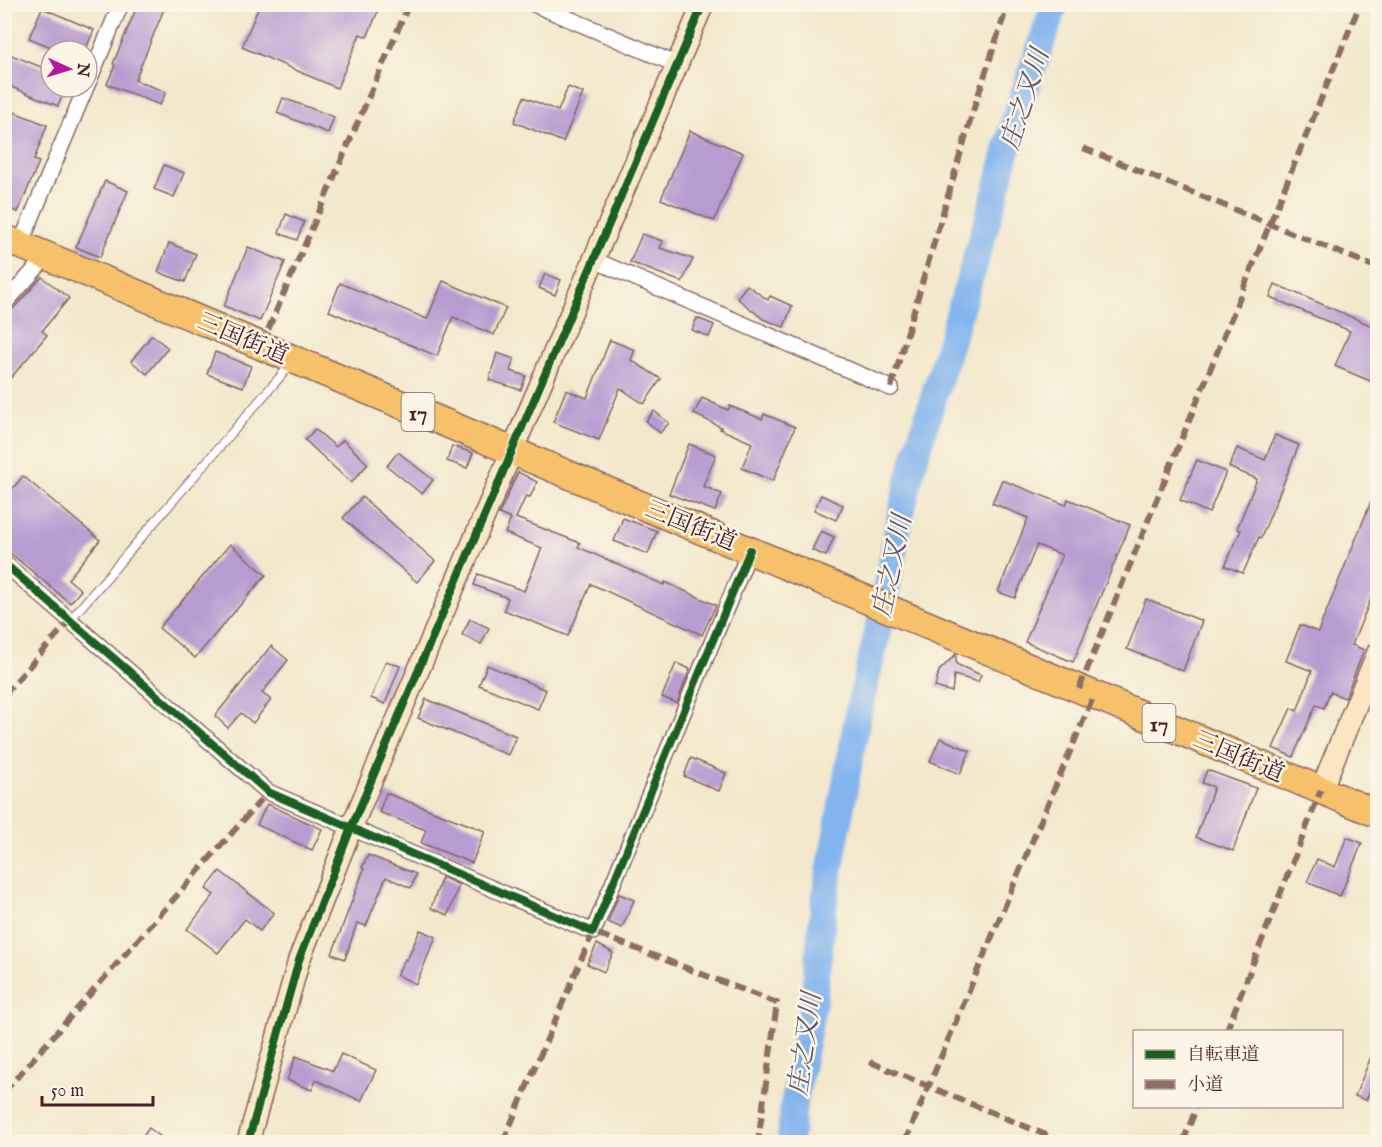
<svg xmlns="http://www.w3.org/2000/svg" width="1382" height="1147" font-family="'IM FELL English','Noto Serif JP',serif">
	<rect width="100%" height="100%" fill="#fcf5e5"/>
	<filter id="ink" filterUnits="userSpaceOnUse"><feTurbulence type="fractalNoise" baseFrequency=".0167" numOctaves="2"/><feDisplacementMap in="SourceGraphic" scale="12" xChannelSelector="R" yChannelSelector="G"/><feConvolveMatrix kernelMatrix="1 2 1 2 8 2 1 2 1" color-interpolation-filters="sRGB"/></filter>
	<filter id="wash" filterUnits="userSpaceOnUse"><feTurbulence type="fractalNoise" baseFrequency=".008" numOctaves="4" result="noise"/><feDisplacementMap in="SourceGraphic" scale="24" xChannelSelector="R" yChannelSelector="G"/><feGaussianBlur stdDeviation="1.35" result="paint"/><feColorMatrix in="noise" values="0 0 0 0 0 0 0 0 0 0 0 0 0 0 0 0 0 1.4 0 .05"/><feComposite in="paint" operator="in"/></filter>
	<g filter="url(#wash)">
		<rect width="100%" height="100%" fill="#f2e8cc"/>
		<g fill="none" stroke-linecap="round" stroke-linejoin="round">
			<!-- river -->
			<polyline stroke="#82b4ee" stroke-width="27" points="790,1142 793,1109 814,997 824,903 858,714 884,605 898,527 912,468 996,192 1015,119 1055,4"/>
		</g>
		<g id="blocks">
			<!-- building -->
			<g fill="#b79cd1">
				<polygon points="138,4 166,4 135,80 166,92 160,105 107,84 115,65 113,64"/>
				<polygon points="260,4 381,4 367,37 360,34 337,88 242,47"/>
				<polygon points="42,8 94,30 85,51 61,51 29,38"/>
				<polygon points="4,52 51,71 51,87 66,87 58,106 4,84"/>
				<polygon points="568,87 583,93 563,142 514,122 524,97 558,111"/>
				<polygon points="283,98 334,117 328,133 277,113"/>
				<polygon points="9,110 47,125 34,160 39,162 18,212 4,207 4,121"/>
				<polygon points="690,131 743,153 714,221 661,199"/>
				<polygon points="164,165 184,173 174,197 154,189"/>
				<polygon points="105,181 128,191 100,257 76,247"/>
				<polygon points="286,214 304,222 297,240 279,233"/>
				<polygon points="642,234 663,241 660,248 693,259 682,282 630,262"/>
				<polygon points="169,243 196,254 185,282 158,272"/>
				<polygon points="248,247 285,262 260,321 224,306"/>
				<polygon points="545,274 561,280 555,295 539,288"/>
				<polygon points="42,277 69,298 42,331 47,335 4,386 4,319"/>
				<polygon points="443,281 506,308 494,335 453,317 437,356 329,311 340,283 427,319"/>
				<polygon points="1275,284 1377,328 1377,384 1335,366 1350,331 1270,297"/>
				<polygon points="747,285 768,300 770,296 792,306 784,327 763,319 737,298"/>
				<polygon points="697,318 714,325 709,337 692,330"/>
				<polygon points="152,335 168,348 147,374 131,361"/>
				<polygon points="610,340 635,350 631,360 661,379 644,404 620,388 599,440 553,422 566,390 587,398"/>
				<polygon points="215,352 251,366 243,387 207,374"/>
				<polygon points="497,353 514,359 510,371 526,376 521,390 489,380"/>
				<polygon points="702,398 728,410 730,406 762,419 764,414 795,427 773,481 742,468 752,443 720,429 721,427 694,414"/>
				<polygon points="654,411 669,423 660,433 646,421"/>
				<polygon points="315,429 336,447 343,440 368,464 351,483 305,440"/>
				<polygon points="1275,435 1299,445 1261,538 1259,537 1243,573 1225,566 1241,530 1237,529 1257,479 1229,467 1237,448 1265,460"/>
				<polygon points="689,444 716,455 703,486 722,494 715,511 669,494"/>
				<polygon points="452,446 473,453 467,468 447,461"/>
				<polygon points="398,452 433,480 422,494 387,466"/>
				<polygon points="1197,460 1226,472 1209,513 1180,500"/>
				<polygon points="518,472 537,482 530,497 526,496 516,518 580,543 578,547 664,585 665,582 716,605 702,635 591,584 568,636 504,610 508,598 474,585 478,574 524,591 542,548 505,533 511,519 499,514"/>
				<polygon points="23,476 100,540 68,579 81,590 70,603 4,548 4,499"/>
				<polygon points="1002,480 1066,505 1068,499 1130,525 1073,662 1025,642 1062,555 1037,545 1015,598 998,592 1028,518 992,503"/>
				<polygon points="1377,487 1377,598 1372,596 1352,645 1364,650 1345,698 1330,692 1324,708 1316,705 1293,757 1273,748 1291,708 1297,711 1312,671 1286,661 1300,625 1318,632"/>
				<polygon points="821,495 843,505 836,520 814,510"/>
				<polygon points="362,497 435,561 417,582 343,518"/>
				<polygon points="623,518 657,531 648,554 614,541"/>
				<polygon points="821,531 834,537 826,556 812,550"/>
				<polygon points="230,544 266,575 195,658 159,628"/>
				<polygon points="1146,599 1202,621 1183,671 1127,649"/>
				<polygon points="470,619 489,628 481,644 462,635"/>
				<polygon points="271,646 288,660 262,693 271,700 253,723 241,713 228,728 215,716"/>
				<polygon points="956,654 956,664 981,675 978,682 954,675 952,692 935,687 939,671"/>
				<polygon points="386,661 400,666 385,704 371,698"/>
				<polygon points="676,663 690,669 677,703 662,697"/>
				<polygon points="487,665 546,690 538,709 479,685"/>
				<polygon points="426,699 516,736 508,755 418,718"/>
				<polygon points="940,738 970,751 960,774 930,761"/>
				<polygon points="691,758 726,773 719,791 684,776"/>
				<polygon points="1207,770 1256,788 1233,851 1196,837 1214,787 1202,783"/>
				<polygon points="386,793 485,831 472,863 421,843 426,830 379,812"/>
				<polygon points="267,804 322,829 312,850 257,825"/>
				<polygon points="1347,837 1362,843 1340,896 1307,882 1317,859 1335,867"/>
				<polygon points="368,855 416,874 411,888 386,877 366,926 357,923 345,959 332,954 364,869 362,868"/>
				<polygon points="220,871 274,913 260,931 245,919 218,953 187,929 214,895 206,889"/>
				<polygon points="442,877 459,885 448,915 431,908"/>
				<polygon points="619,894 634,900 622,928 608,922"/>
				<polygon points="420,930 436,937 416,984 397,975 405,959 407,960"/>
				<polygon points="597,944 613,953 604,972 587,964"/>
				<polygon points="1377,1042 1377,1073 1366,1100 1355,1096"/>
				<polygon points="341,1054 376,1070 361,1101 316,1080 312,1090 287,1080 296,1056 333,1071"/>
				<polygon points="149,1128 169,1143 138,1143"/>
			</g>
		</g>
	</g>
	<g filter="url(#ink)">
		<use href="#blocks" fill-opacity="0" stroke="#856563" stroke-width="1.5"/>
		<g fill="none" stroke-linecap="round" stroke-linejoin="round">
			<defs>
				<polyline id="lane" points="70,620 292,363"/>
				<g id="street">
					<polyline points="534,4 678,65"/>
					<polyline points="87,85 121,4"/>
					<polyline points="20,245 86,87"/>
					<polyline points="594,260 891,388"/>
					<polyline points="4,304 47,256"/>
					<polyline points="4,563 268,792 593,932 750,550"/>
				</g>
				<g id="secondary">
					<polyline points="1321,790 1378,652"/>
					<polyline points="248,1142 299,960 351,828 703,4"/>
				</g>
				<polyline id="highway" points="4,238 1378,814"/>
			</defs>
			<!-- lane casing -->
			<use href="#lane" stroke="#856563" stroke-width="10"/>
			<!-- street casing -->
			<use href="#street" stroke="#856563" stroke-width="18"/>
			<!-- secondary casing -->
			<use href="#secondary" stroke="#856563" stroke-width="24"/>
			<!-- highway casing -->
			<use href="#highway" stroke="#856563" stroke-width="30"/>
			<!-- lane -->
			<use href="#lane" stroke="#fff" stroke-width="8"/>
			<!-- street -->
			<use href="#street" stroke="#fff" stroke-width="15"/>
			<!-- secondary -->
			<use href="#secondary" stroke="#fbe6c4" stroke-width="21"/>
			<!-- highway -->
			<use href="#highway" stroke="#f6c16b" stroke-width="27"/>
			<!-- quiet -->
			<g stroke="#8d6e63" stroke-width="6" stroke-dasharray="12 6" stroke-linecap="butt">
				<polyline points="1083,148 1378,268"/>
				<polyline points="261,346 409,4"/>
				<polyline points="891,388 974,108 1008,4"/>
				<polyline points="1079,689 1360,4"/>
				<polyline points="4,695 70,620"/>
				<polyline points="1226,1032 1321,790"/>
				<polyline points="870,1062 1063,1142"/>
				<polyline points="4,1092 268,792"/>
				<polyline points="503,1142 593,932 777,1003 758,1142"/>
				<polyline points="905,1142 1094,695"/>
				<polyline points="1183,1142 1197,1106"/>
			</g>
			<defs>
				<g id="cycleway">
					<polyline points="4,563 268,792 593,932 750,550"/>
					<polyline points="248,1142 299,960 351,828 703,4"/>
				</g>
			</defs>
			<!-- cycleway casing -->
			<use href="#cycleway" stroke="#fcf5e5" stroke-width="11"/>
			<!-- cycleway -->
			<use href="#cycleway" stroke="#1b5e20" stroke-width="8"/>
		</g>
	</g>
	<g text-anchor="middle" stroke-width="5" stroke-linejoin="round" paint-order="stroke">
		<!-- shield labels -->
		<g fill="#fcf5e5" stroke="#7f5f63" stroke-width="1.5">
			<rect x="401.5" y="393" width="33" height="38" rx="4.5"/>
			<rect x="1142.5" y="704" width="33" height="38" rx="4.5"/>
		</g>
		<g font-size="22" font-weight="bold" fill="#4a1f2b">
			<text x="418" y="420">17</text>
			<text x="1159" y="731">17</text>
		</g>
		<!-- street labels -->
		<g font-size="24" fill="#4a1f2b" stroke="#fcf5e5">
			<text transform="translate(243 338) rotate(23)" y="8">三国街道</text>
			<text transform="translate(691 525) rotate(22)" y="8">三国街道</text>
			<text transform="translate(1239 756) rotate(23)" y="8">三国街道</text>
		</g>
		<!-- water labels -->
		<g font-size="26" font-style="italic" fill="#5e536f" stroke="#fcf5e5">
			<text transform="translate(1024 99) rotate(-72)" y="9">庄之又川</text>
			<text transform="translate(891 566) rotate(-78)" y="9">庄之又川</text>
			<text transform="translate(804 1044) rotate(-82)" y="9">庄之又川</text>
		</g>
	</g>
	<!-- margin -->
	<rect width="1382" height="1147" fill="none" stroke="#fcf5e5" stroke-width="24"/>
	<!-- legend -->
	<rect x="1133" y="1030" width="210" height="78" fill="#fcf5e5" stroke="#b59f9b" stroke-width="1.5"/>
	<rect x="1145" y="1050" width="30" height="9" fill="#1b5e20" stroke="#b59f9b" stroke-width="1.5"/>
	<text x="1187" y="1060" font-size="18" fill="#4a1f2b">自転車道</text>
	<rect x="1145" y="1080" width="30" height="9" fill="#8d6e63" stroke="#b59f9b" stroke-width="1.5"/>
	<text x="1187" y="1090" font-size="18" fill="#4a1f2b">小道</text>
	<!-- north arrow -->
	<g transform="translate(69 69) rotate(94)"><circle r="28" fill="#fcf5e5" stroke="#b59f9b" stroke-width="1.5"/>
	<path d="M0-4.5L10 22L0 15L-10 22Z" fill="#b5179e"/>
	<text y="-9" font-size="16" font-weight="bold" text-anchor="middle" fill="#4a1f2b">N</text>
	</g>
	<!-- scale -->
	<path d="M42 1096v9h111v-9" fill="none" stroke="#4a1f2b" stroke-width="3"/>
	<text x="51" y="1096" font-size="18" fill="#4a1f2b" stroke="#fcf5e5" stroke-width="4.5" paint-order="stroke">50 m</text>
</svg>
